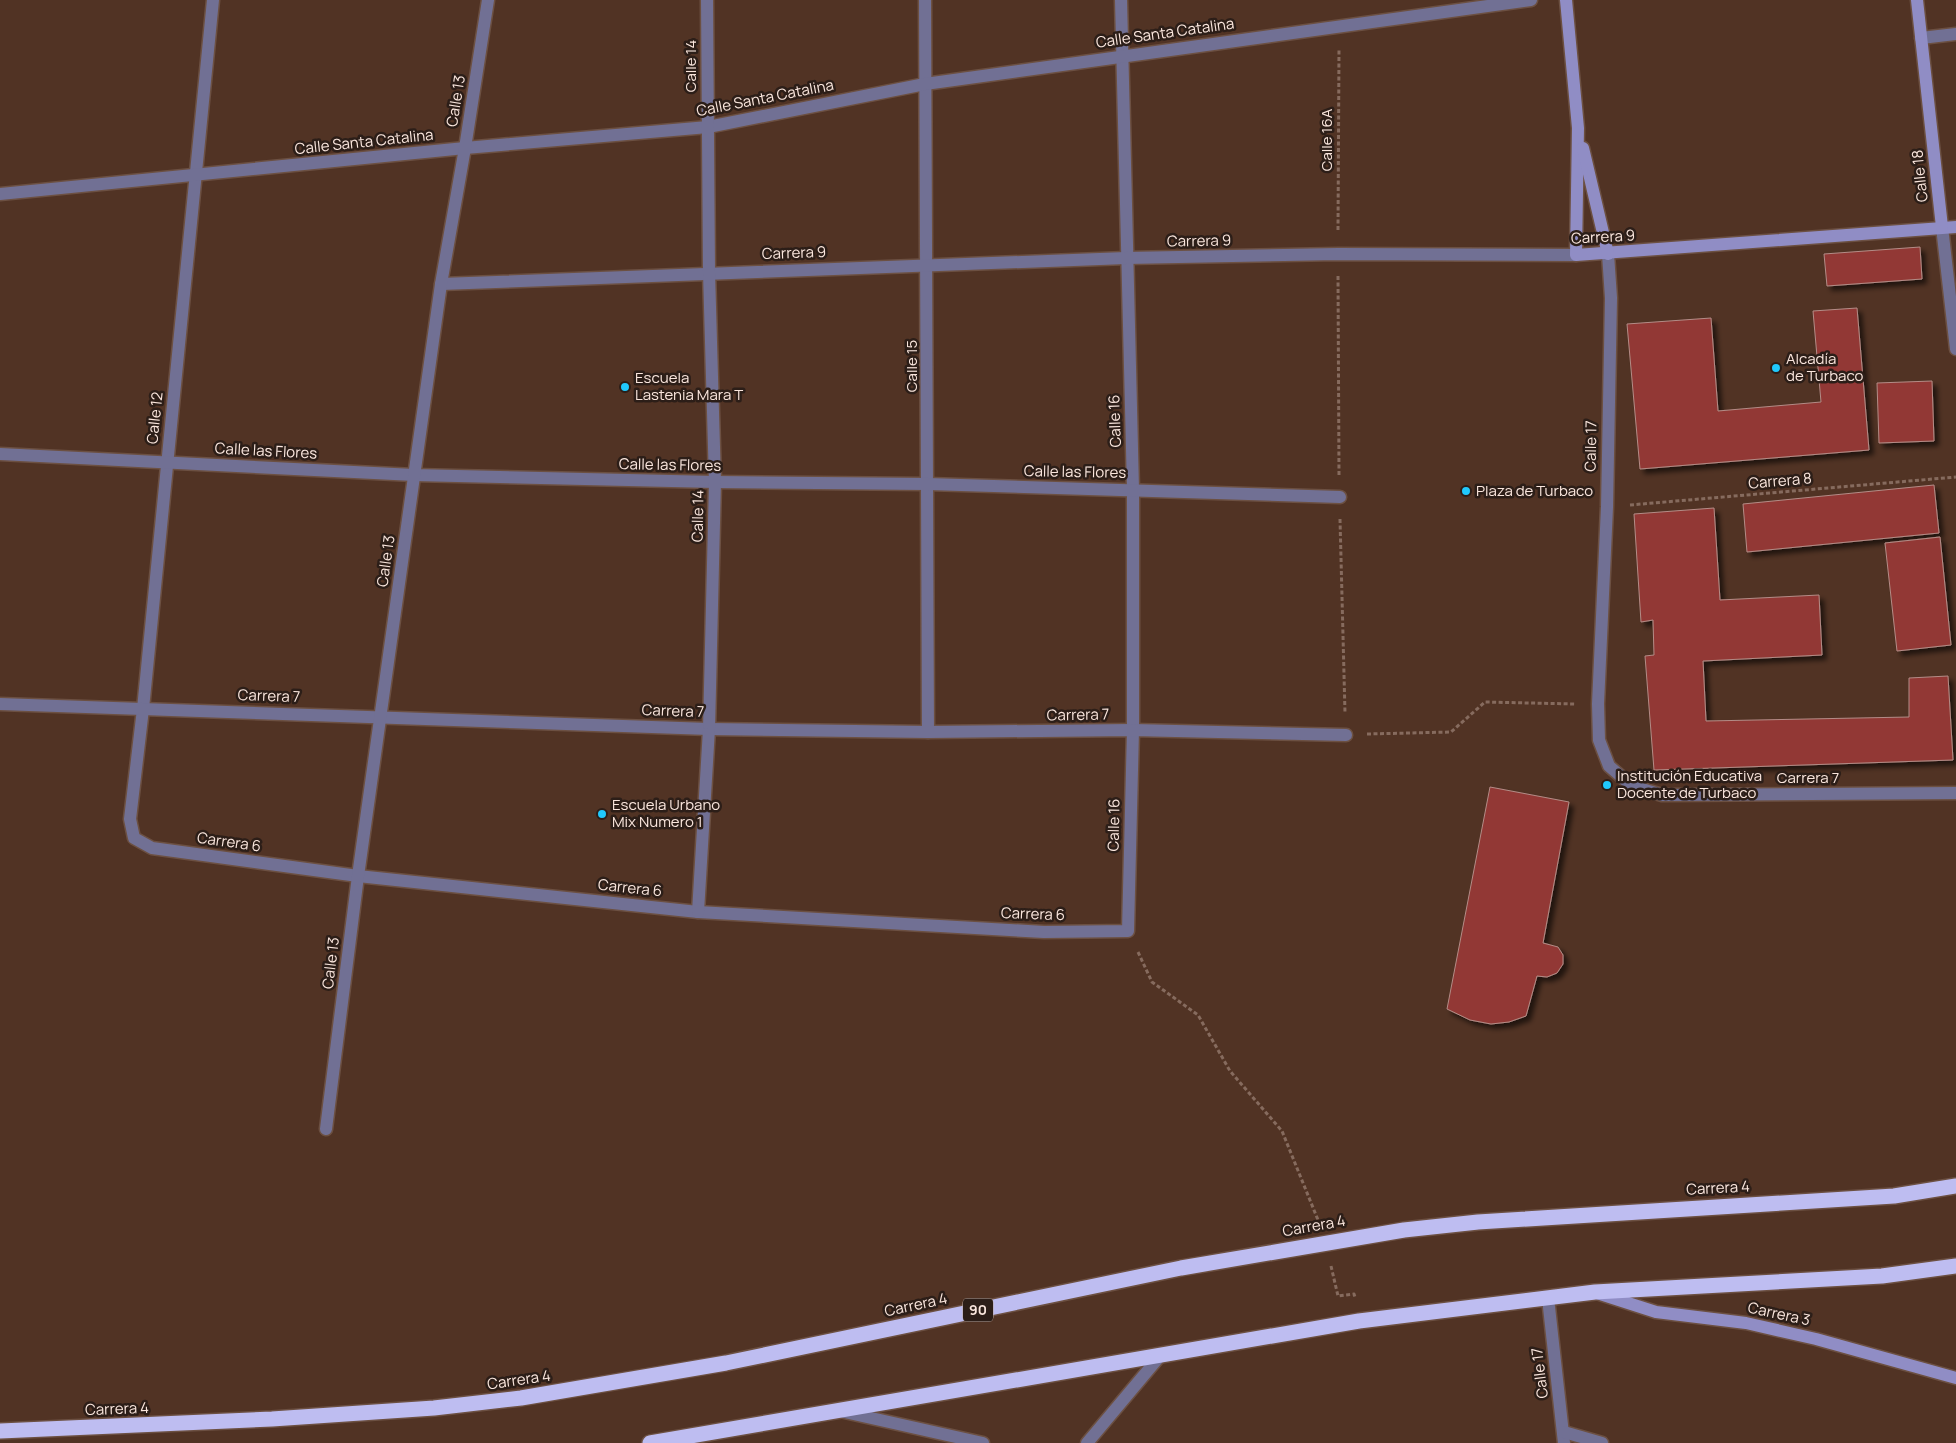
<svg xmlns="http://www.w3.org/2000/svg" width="1956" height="1443" font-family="Manrope,sans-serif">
	<defs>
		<filter id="shadow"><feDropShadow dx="4.5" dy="4.5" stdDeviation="2.5" flood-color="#0009"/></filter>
	</defs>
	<rect width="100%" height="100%" fill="#513324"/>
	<!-- building -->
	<g fill="#923934" stroke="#b48c87" filter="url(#shadow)">
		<polygon points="1920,247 1922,279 1827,286 1824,254"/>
		<polygon points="1857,308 1869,450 1640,469 1627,324 1711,318 1718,411 1821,402 1813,311"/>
		<polygon points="1932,381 1934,441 1879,443 1877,383"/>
		<polygon points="1934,485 1939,533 1747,552 1743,504"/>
		<polygon points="1714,508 1720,600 1819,595 1822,655 1703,661 1706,721 1909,717 1909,678 1948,676 1953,760 1654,770 1645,656 1654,655 1653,620 1641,622 1634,514"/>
		<polygon points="1940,537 1951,645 1897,651 1885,543"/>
		<polygon points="1490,787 1569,802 1543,943 1558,947 1563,955 1563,964 1557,973 1547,977 1537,976 1526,1016 1509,1022 1491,1024 1470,1020 1447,1009"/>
	</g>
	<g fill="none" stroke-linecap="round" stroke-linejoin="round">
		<defs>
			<g id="street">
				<polyline points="213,0 143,709 130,819 134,838 152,848 358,876 698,912 1044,932 1128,931 1133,730 1133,489 1121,0"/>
				<polyline points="925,0 928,732"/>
				<polyline points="1921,38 1956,34"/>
				<polyline points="0,194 465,148 708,127 925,84 1531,0"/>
				<polyline points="1942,227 1956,349"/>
				<polyline points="1608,254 1611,298 1607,507 1598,704 1599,740 1609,766 1632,786 1662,795 1956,793"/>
				<polyline points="441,284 1126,258 1338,254 1576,255"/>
				<polyline points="0,454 414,475 715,482 928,484 1340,497"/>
				<polyline points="0,704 709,729 928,732 1133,730 1346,735"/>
				<polyline points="698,912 709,729 715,482 709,272 707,0"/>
				<polyline points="326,1129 358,876 441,284 465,148 488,0"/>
				<polyline points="1548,1298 1564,1443"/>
				<polyline points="840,1411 983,1443"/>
				<polyline points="1564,1432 1602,1443"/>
				<polyline points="1087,1443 1160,1356"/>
			</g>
			<g id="secondary">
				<polyline points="1566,0 1578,128 1576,255 1956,227"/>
				<polyline points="1917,0 1942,227"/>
				<polyline points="1583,148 1608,254"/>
				<polyline points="1597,1293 1656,1312 1746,1323 1816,1339 1956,1378"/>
			</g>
			<g id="highway">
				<polyline points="0,1431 272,1419 434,1408 521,1398 726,1363 1181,1268 1404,1230 1478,1222 1894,1196 1956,1186"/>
				<polyline points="650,1443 1359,1321 1595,1292 1882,1276 1956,1266"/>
			</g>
		</defs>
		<!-- street casing -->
		<use href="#street" stroke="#6c5042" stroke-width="15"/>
		<!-- secondary casing -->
		<use href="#secondary" stroke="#6c5042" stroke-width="15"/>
		<!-- highway casing -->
		<use href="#highway" stroke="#6c5042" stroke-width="18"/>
		<!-- path -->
		<g stroke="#866b5e" stroke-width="3" stroke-dasharray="4 2.5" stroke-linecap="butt">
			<polyline points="1338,230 1339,49"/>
			<polyline points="1338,276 1339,475"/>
			<polyline points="1630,505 1956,477"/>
			<polyline points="1340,519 1345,713"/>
			<polyline points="1367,734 1451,732 1485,702 1575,704"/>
			<polyline points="1138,952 1152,982 1198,1015 1230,1071 1282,1131 1318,1220"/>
			<polyline points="1331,1266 1338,1296 1354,1294 1355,1297"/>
		</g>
		<!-- street -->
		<use href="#street" stroke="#717094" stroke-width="12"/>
		<!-- secondary -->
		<use href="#secondary" stroke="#908dc5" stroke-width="12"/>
		<!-- highway -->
		<use href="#highway" stroke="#bebdf1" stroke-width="15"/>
	</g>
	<!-- markers -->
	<g fill="#20c9fd" stroke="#2c1e18" stroke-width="2">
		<circle cx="1776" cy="368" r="5"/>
		<circle cx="625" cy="387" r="5"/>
		<circle cx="1466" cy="491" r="5"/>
		<circle cx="1607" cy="785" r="5"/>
		<circle cx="602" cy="814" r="5"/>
	</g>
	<g text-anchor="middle" stroke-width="5" stroke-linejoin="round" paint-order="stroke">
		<!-- shield labels -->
		<rect fill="#2c1e18" stroke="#bcaaa2" stroke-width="1" x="963" y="1298.5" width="30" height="23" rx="4"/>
		<g font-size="14" font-weight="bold" fill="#fae6dd">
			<text x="978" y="1315">90</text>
		</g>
		<!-- street labels -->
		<g font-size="15" fill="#fae6dd" stroke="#2c1e18">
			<text transform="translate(1165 33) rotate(-8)" y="5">Calle Santa Catalina</text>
			<text transform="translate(691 66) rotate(-90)" y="5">Calle 14</text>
			<text transform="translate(765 98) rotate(-11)" y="5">Calle Santa Catalina</text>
			<text transform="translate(456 101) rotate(-81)" y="5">Calle 13</text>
			<text transform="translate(1327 140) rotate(-90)" y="5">Calle 16A</text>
			<text transform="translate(364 142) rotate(-6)" y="5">Calle Santa Catalina</text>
			<text transform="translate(1920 176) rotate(-96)" y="5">Calle 18</text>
			<text transform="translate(1603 237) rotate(-3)" y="5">Carrera 9</text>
			<text transform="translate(1199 241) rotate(-1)" y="5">Carrera 9</text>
			<text transform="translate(794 253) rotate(-2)" y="5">Carrera 9</text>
			<text transform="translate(912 366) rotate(-90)" y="5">Calle 15</text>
			<text transform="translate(155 418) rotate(-84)" y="5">Calle 12</text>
			<text transform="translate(1115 421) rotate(-92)" y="5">Calle 16</text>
			<text transform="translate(1591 446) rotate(-89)" y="5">Calle 17</text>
			<text transform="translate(266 451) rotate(3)" y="5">Calle las Flores</text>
			<text transform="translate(670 465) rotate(1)" y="5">Calle las Flores</text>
			<text transform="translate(1075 472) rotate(1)" y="5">Calle las Flores</text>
			<text transform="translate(1780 481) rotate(-5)" y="5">Carrera 8</text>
			<text transform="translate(698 516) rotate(-89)" y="5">Calle 14</text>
			<text transform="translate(386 561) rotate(-82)" y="5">Calle 13</text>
			<text transform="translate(269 696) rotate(2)" y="5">Carrera 7</text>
			<text transform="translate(673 711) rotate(2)" y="5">Carrera 7</text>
			<text transform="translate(1078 715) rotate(-1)" y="5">Carrera 7</text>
			<text x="1808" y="783">Carrera 7</text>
			<text transform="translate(1114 825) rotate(-89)" y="5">Calle 16</text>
			<text transform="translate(229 842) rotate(8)" y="5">Carrera 6</text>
			<text transform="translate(630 888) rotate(6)" y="5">Carrera 6</text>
			<text transform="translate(1033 914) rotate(2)" y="5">Carrera 6</text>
			<text transform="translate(331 963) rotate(-83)" y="5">Calle 13</text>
			<text transform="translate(1718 1188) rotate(-3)" y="5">Carrera 4</text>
			<text transform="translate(1314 1226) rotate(-10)" y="5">Carrera 4</text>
			<text transform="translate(916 1305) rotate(-12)" y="5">Carrera 4</text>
			<text transform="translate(1779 1314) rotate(12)" y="5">Carrera 3</text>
			<text transform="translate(1540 1373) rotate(-97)" y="5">Calle 17</text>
			<text transform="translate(519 1380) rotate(-8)" y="5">Carrera 4</text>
			<text transform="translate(117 1409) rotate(-2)" y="5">Carrera 4</text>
		</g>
		<!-- poi labels -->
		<g font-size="15" fill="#fae6dd" stroke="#2c1e18" text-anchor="start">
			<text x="1786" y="364">Alcadía<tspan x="1786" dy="17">de Turbaco</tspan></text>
			<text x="635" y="383">Escuela<tspan x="635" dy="17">Lastenia Mara T</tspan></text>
			<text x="1476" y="496">Plaza de Turbaco</text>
			<text x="1617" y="781">Institución Educativa<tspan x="1617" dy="17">Docente de Turbaco</tspan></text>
			<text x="612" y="810">Escuela Urbano<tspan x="612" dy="17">Mix Numero 1</tspan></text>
		</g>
	</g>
</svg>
